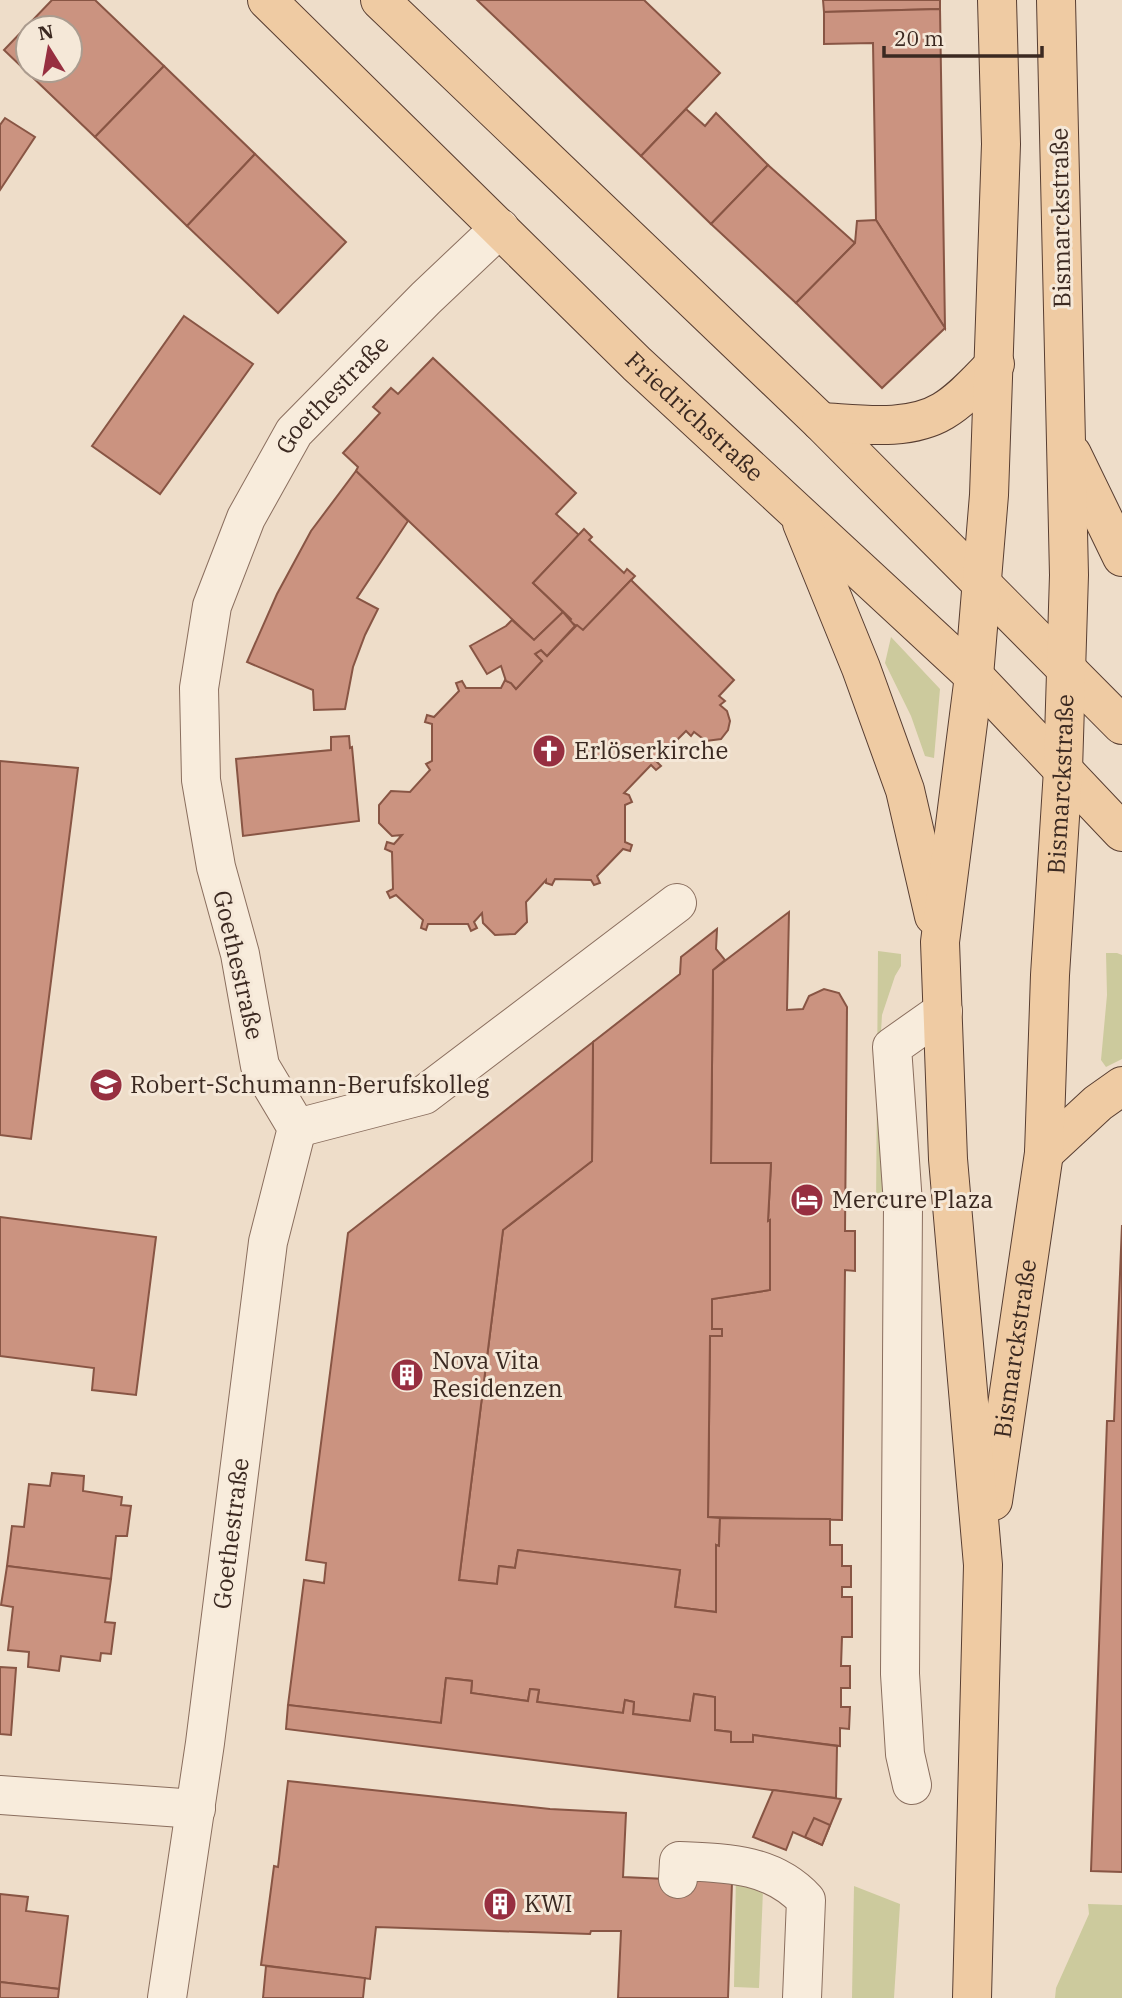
<svg xmlns="http://www.w3.org/2000/svg" width="1122" height="1998" font-family="'IBM Plex Serif',serif">
	<rect width="100%" height="100%" fill="#eeddc9"/>
	<!-- green -->
	<g fill="#ccca9d">
		<polygon points="891,637 940,689 934,758 925,756 911,716 885,663"/>
		<polygon points="878,951 901,954 901,966 895,976 882,1015 880,1049 889,1208 884,1211 876,1209"/>
		<polygon points="1106,953 1117,953 1122,955 1122,1059 1106,1067 1101,1060 1107,995"/>
		<polygon points="736,1874 763,1890 759,1988 734,1987"/>
		<polygon points="854,1886 900,1904 894,1998 852,1998"/>
		<polygon points="1088,1904 1122,1905 1122,1998 1055,1998 1056,1988 1089,1914"/>
	</g>
	<!-- building -->
	<g fill="#cb9380" stroke="#854" stroke-width="2" fill-rule="evenodd">
		<path d="M52 0H95L164 66 95 137 4 50ZM28 28H70V70H28Z"/>
		<polygon points="477,0 644,0 720,73 641,156"/>
		<polygon points="823,0 940,0 940,9 824,12"/>
		<polygon points="940,9 945,328 876,220 873,43 824,44 824,12"/>
		<polygon points="164,66 255,154 187,226 95,137"/>
		<polygon points="686,109 705,126 716,113 768,165 711,224 641,156"/>
		<polygon points="5,118 35,137 0,190 0,125"/>
		<polygon points="255,154 346,242 278,313 187,226"/>
		<polygon points="768,165 855,243 796,303 711,224"/>
		<polygon points="876,220 945,328 882,388 796,303 855,243 857,221"/>
		<polygon points="184,316 253,364 160,494 92,446"/>
		<polygon points="433,358 576,493 556,514 579,535 533,583 563,612 534,640 356,471 358,467 343,453 380,413 373,407 391,388 398,394"/>
		<polygon points="356,471 408,521 357,598 378,609 365,635 353,667 345,709 314,710 313,690 247,662 277,594 311,531"/>
		<polygon points="584,529 592,537 589,540 624,573 627,569 635,576 583,630 569,621 571,619 533,583"/>
		<polygon points="631,580 734,680 719,696 725,701 720,705 727,711 730,721 728,730 721,739 706,741 694,732 691,736 686,731 656,761 661,766 656,770 651,765 624,793 629,795 632,802 625,805 625,842 632,845 630,851 623,849 597,876 600,883 594,885 591,880 555,879 552,885 546,883 546,880 526,902 527,922 515,934 495,935 483,923 482,913 474,922 477,928 471,931 468,924 428,924 426,930 421,928 423,920 396,895 390,898 387,892 393,889 392,852 385,849 387,842 394,844 402,835 392,836 379,823 379,805 391,791 410,792 430,770 426,764 432,761 432,724 425,722 427,715 434,717 459,691 456,683 462,681 466,688 501,688 505,680 511,683 516,689 542,661 535,654 541,650 547,656 577,625 583,630"/>
		<polygon points="563,612 575,626 547,656 541,650 535,654 542,661 516,689 511,683 506,681 501,666 487,674 470,646 506,626 512,620 534,640"/>
		<polygon points="349,736 350,748 352,747 359,821 243,836 236,759 331,750 331,737"/>
		<polygon points="0,761 78,768 31,1139 0,1135"/>
		<polygon points="789,912 787,1010 803,1009 809,996 824,989 839,993 847,1007 845,1231 855,1231 855,1271 845,1270 842,1520 708,1517 710,1336 722,1336 722,1329 712,1329 712,1299 770,1290 770,1220 768,1221 771,1163 711,1163 713,970"/>
		<polygon points="717,929 716,949 725,960 713,970 711,1163 771,1163 768,1221 770,1220 770,1290 712,1299 712,1329 722,1329 722,1336 710,1336 708,1517 720,1518 719,1546 716,1545 716,1612 675,1607 680,1570 518,1550 515,1568 499,1566 497,1584 459,1580 503,1230 592,1161 593,1042 680,974 681,957"/>
		<polygon points="593,1042 592,1161 503,1230 459,1580 497,1584 499,1566 515,1568 518,1550 680,1570 675,1607 716,1612 716,1545 719,1546 720,1518 830,1519 830,1545 842,1545 842,1566 851,1566 851,1587 842,1587 842,1597 852,1597 852,1637 842,1637 841,1666 850,1666 850,1688 841,1688 841,1707 850,1707 849,1729 840,1728 840,1746 753,1735 753,1742 731,1742 731,1732 715,1730 715,1697 694,1694 690,1721 633,1714 634,1702 625,1700 623,1713 537,1702 539,1690 530,1689 528,1701 471,1693 472,1681 446,1678 441,1723 288,1705 304,1580 324,1583 326,1563 306,1560 348,1233"/>
		<polygon points="0,1217 156,1237 136,1395 92,1390 94,1368 0,1356"/>
		<polygon points="1122,1225 1122,1872 1091,1871 1107,1421 1114,1421"/>
		<polygon points="52,1473 84,1476 83,1491 122,1497 121,1505 131,1506 127,1536 116,1536 111,1579 7,1566 12,1526 24,1527 29,1484 50,1486"/>
		<polygon points="7,1566 111,1579 105,1622 115,1623 111,1654 101,1653 100,1661 61,1656 59,1671 28,1667 29,1652 8,1650 13,1607 1,1605"/>
		<polygon points="0,1667 16,1668 11,1735 0,1734"/>
		<polygon points="446,1678 472,1681 471,1693 528,1701 530,1689 539,1690 537,1702 623,1713 625,1700 634,1702 633,1714 690,1721 694,1694 715,1697 715,1730 731,1732 731,1742 753,1742 753,1735 837,1746 836,1798 286,1729 288,1705 441,1723"/>
		<polygon points="288,1781 550,1809 626,1813 623,1877 732,1882 728,1998 618,1998 621,1931 591,1931 590,1934 376,1927 370,1979 261,1965 274,1866 278,1867"/>
		<polygon points="773,1790 841,1799 822,1845 793,1832 786,1850 753,1837"/>
		<polygon points="814,1818 830,1825 822,1845 805,1837"/>
		<polygon points="0,1894 28,1897 26,1911 68,1916 59,1989 0,1982"/>
		<polygon points="266,1966 365,1978 363,1998 263,1998"/>
		<polygon points="0,1982 59,1989 58,1998 0,1998"/>
	</g>
	<g fill="none" stroke-linecap="round" stroke-linejoin="round">
		<defs>
			<g id="minor">
				<polyline points="297,1128 424,1095 677,903"/>
				<polyline points="912,1785 905,1754 900,1674 903,1204 892,1047 943,1011"/>
				<polyline points="0,1795 196,1809"/>
				<path d="M678 1879 679 1861C726 1863 772 1863 806 1900L802 1998"/>
				<path id="s1" d="M167 1998 205 1743 268 1242 297 1128 260 1066 240 954 216 867 201 780 199 688 212 606 246 518 294 432 426 298 500 228"/>
			</g>
			<g id="major">
				<path id="s2" d="M267 0 637 364 974 676 1122 832"/>
				<polyline points="380,0 821,422 1122,725"/>
				<path d="M821 422C859 424 908 432 943 411 963 399 979 380 995 364"/>
				<polyline points="1072,454 1122,557"/>
				<polyline points="802,523 861,668 905,790 934,916"/>
				<polyline points="1044,1153 1098,1103 1122,1086"/>
				<path id="s3" d="M993 1501 1044 1153 1050 975 1063 770 1069 575 1056 0"/>
				<polyline points="972,1998 983,1565 948,1159 940,942 974,676 989,495 1001,144 997,0"/>
			</g>
		</defs>
		<!-- minor casing -->
		<use href="#minor" stroke="#8a6e5e" stroke-width="40"/>
		<!-- major casing -->
		<use href="#major" stroke="#583e32" stroke-width="40"/>
		<!-- minor -->
		<use href="#minor" stroke="#f8ecdc" stroke-width="38"/>
		<!-- major -->
		<use href="#major" stroke="#efcba3" stroke-width="38"/>
	</g>
	<!-- icons -->
	<defs>
		<symbol id="church-disc" viewBox="-11 -11 22 22"><circle r="9.5" fill="#972f40" stroke="#f5e8d8"/><path d="M-1.2-6h2.4v3.5h3.3v2.4h-3.3V6h-2.4V-.1h-3.3v-2.4h3.3Z" fill="#fff"/></symbol>
		<symbol id="school-disc" viewBox="-11 -11 22 22"><circle r="9.5" fill="#972f40" stroke="#f5e8d8"/><path d="M0-5L7-2L0 1L-7-2ZM-4 1L0 2.5L4 1V4Q0 6-4 4Z" fill="#fff"/></symbol>
		<symbol id="hotel-disc" viewBox="-11 -11 22 22"><circle r="9.5" fill="#972f40" stroke="#f5e8d8"/><path d="M-6-4.5h1.5V1H6V5H4.5V3h-9V5H-6ZM-4 0a1.8 1.8 0 1 1 3.6 0ZM.5 0V-2.5h3Q6-2.5 6 0Z" fill="#fff"/></symbol>
		<symbol id="building-disc" viewBox="-11 -11 22 22"><circle r="9.5" fill="#972f40" stroke="#f5e8d8"/><path d="M-4-6H4V6H1V3H-1V6H-4ZM-2.5-4.3h1.7v1.8h-1.7ZM.8-4.3h1.7v1.8H.8ZM-2.5-1h1.7V.8h-1.7ZM.8-1h1.7V.8H.8Z" fill="#fff"/></symbol>
	</defs>
	<g fill-rule="evenodd">
		<use href="#church-disc" x="530" y="732" width="38" height="38"/>
		<use href="#school-disc" x="87" y="1066" width="38" height="38"/>
		<use href="#hotel-disc" x="788" y="1181" width="38" height="38"/>
		<use href="#building-disc" x="388" y="1356" width="38" height="38"/>
		<use href="#building-disc" x="481" y="1885" width="38" height="38"/>
	</g>
	<g text-anchor="middle" stroke-width="6" stroke-linejoin="round" paint-order="stroke">
		<!-- street labels -->
		<g font-size="24" fill="#3b2921" stroke="#f5e8d8">
			<text transform="translate(1061 218) rotate(-91)" y="8">Bismarckstraße</text>
			<text dy="8" stroke="none"><textPath href="#s1" startOffset="1666">Goethestraße</textPath></text>
			<text dy="8" stroke="none"><textPath href="#s2" startOffset="597">Friedrichstraße</textPath></text>
			<text dy="8" stroke="none"><textPath href="#s3" startOffset="721">Bismarckstraße</textPath></text>
			<text transform="translate(238 965) rotate(77)" y="8">Goethestraße</text>
			<text dy="8" stroke="none"><textPath href="#s3" startOffset="154">Bismarckstraße</textPath></text>
			<text dy="8" stroke="none"><textPath href="#s1" startOffset="469">Goethestraße</textPath></text>
		</g>
		<!-- poi labels -->
		<g font-size="24" fill="#3b2921" stroke="#f5e8d8" text-anchor="start">
			<text x="574" y="759">Erlöserkirche</text>
			<text x="130" y="1093">Robert-Schumann-Berufskolleg</text>
			<text x="832" y="1208">Mercure Plaza</text>
			<text x="432" y="1369">Nova Vita<tspan x="432" dy="28">Residenzen</tspan></text>
			<text x="524" y="1912">KWI</text>
		</g>
	</g>
	<!-- north arrow -->
	<g transform="translate(49 49) rotate(349)"><circle r="33" fill="#f5e8d8" stroke="#ab9c8f" stroke-width="2"/>
	<path d="M0-5L12 26L0 18L-12 26Z" fill="#972f40"/>
	<text y="-10" font-size="19" font-weight="bold" text-anchor="middle" fill="#3b2921">N</text>
	</g>
	<!-- scale -->
	<path d="M884 46v10h158v-10" fill="none" stroke="#3b2921" stroke-width="3.5"/>
	<text x="894" y="46" font-size="21" fill="#3b2921" stroke="#f5e8d8" stroke-width="5" paint-order="stroke">20 m</text>
</svg>
